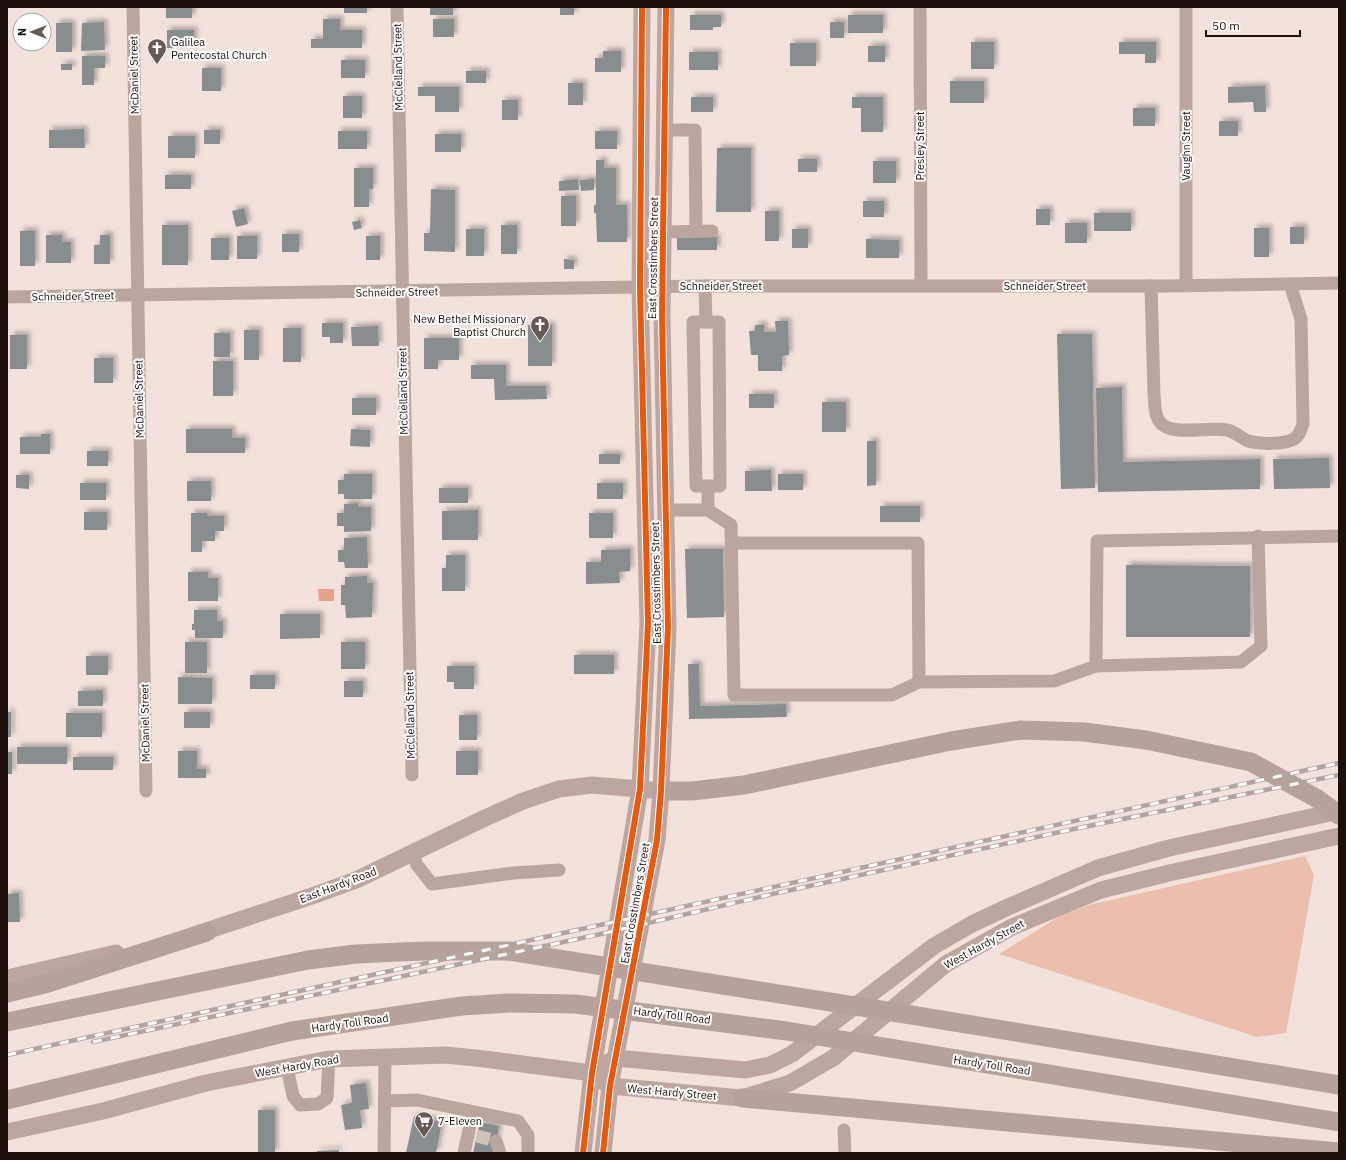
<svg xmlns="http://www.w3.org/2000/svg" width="1346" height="1160" font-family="'IBM Plex Sans',sans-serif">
	<defs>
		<filter id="shadow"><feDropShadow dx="3.5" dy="-3.5" stdDeviation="2" flood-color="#0004"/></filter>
	</defs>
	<rect width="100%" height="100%" fill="#f3e2dc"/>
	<!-- green -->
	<polygon fill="#ebbead" points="1305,856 1314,875 1286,1033 1257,1037 999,954 1060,916 1089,905"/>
	<!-- water -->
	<polygon fill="#e8a287" points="318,589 334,589 334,601 319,601"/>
	<!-- building -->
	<g fill="#888d8f" filter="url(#shadow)">
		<rect x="166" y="7" width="26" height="11"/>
		<rect x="344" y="7" width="23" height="6"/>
		<rect x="430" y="7" width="23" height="8"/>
		<rect x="560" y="7" width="14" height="8"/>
		<polygon points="690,15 721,15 721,27 713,27 713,30 690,30"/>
		<rect x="848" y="15" width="35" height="18"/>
		<polygon points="323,19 340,19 340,30 362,30 362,48 311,48 311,39 323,39"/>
		<rect x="433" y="19" width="21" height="18"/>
		<polygon points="104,22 105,50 81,51 82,23"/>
		<rect x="830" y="22" width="14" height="16"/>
		<rect x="56" y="23" width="16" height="29"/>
		<rect x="167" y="30" width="27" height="18"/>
		<rect x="971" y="42" width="23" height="27"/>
		<polygon points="1119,42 1156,42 1156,63 1145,63 1145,54 1119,54"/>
		<rect x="790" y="43" width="26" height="23"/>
		<rect x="868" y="46" width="17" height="16"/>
		<polygon points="603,51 621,51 621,72 595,72 595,58 603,58"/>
		<rect x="689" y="52" width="29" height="18"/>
		<polygon points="82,56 105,56 105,68 94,68 94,85 82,85"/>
		<rect x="341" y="60" width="24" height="18"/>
		<rect x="61" y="64" width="11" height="6"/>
		<rect x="202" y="68" width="19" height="23"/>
		<rect x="466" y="71" width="20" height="12"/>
		<rect x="950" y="81" width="34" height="22"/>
		<rect x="568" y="83" width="15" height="22"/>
		<polygon points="1265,86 1266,112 1254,112 1253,102 1228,103 1228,87"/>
		<polygon points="418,87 459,87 459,112 435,112 435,96 418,96"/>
		<rect x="343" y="96" width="19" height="22"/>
		<rect x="691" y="97" width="22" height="15"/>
		<polygon points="852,97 883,97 883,132 861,132 861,108 852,108"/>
		<rect x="502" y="100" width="16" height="20"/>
		<rect x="1133" y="108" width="22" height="18"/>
		<rect x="1219" y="121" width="19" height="15"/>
		<polygon points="84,129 85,148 49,148 49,130"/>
		<rect x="204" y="130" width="16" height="14"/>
		<rect x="338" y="131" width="29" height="18"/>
		<rect x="595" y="131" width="22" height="18"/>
		<rect x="435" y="134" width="26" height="18"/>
		<rect x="168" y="136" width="27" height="22"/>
		<polygon points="717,148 751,148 751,212 716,212"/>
		<rect x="798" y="159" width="19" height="13"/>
		<polygon points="596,160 604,160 604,168 616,168 616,205 627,205 627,242 597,242 596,213 594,213 594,205 596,205"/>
		<rect x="873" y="161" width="23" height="22"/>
		<polygon points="354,168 373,168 373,189 369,189 369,207 354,207"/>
		<rect x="165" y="175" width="26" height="14"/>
		<polygon points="578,179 579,190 559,191 559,181"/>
		<polygon points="594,179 594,190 581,191 580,180"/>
		<polygon points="431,189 455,190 455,252 424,251 424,233 430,233"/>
		<rect x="561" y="196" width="15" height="30"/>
		<rect x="863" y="201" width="21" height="16"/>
		<polygon points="244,208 248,224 236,227 232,211"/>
		<rect x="1036" y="209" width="14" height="16"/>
		<rect x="765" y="211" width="14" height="30"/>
		<rect x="1094" y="213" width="37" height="18"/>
		<polygon points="360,220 362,228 354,230 352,222"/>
		<rect x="1065" y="223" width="22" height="20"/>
		<rect x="162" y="225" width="26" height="40"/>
		<rect x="501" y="225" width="16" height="29"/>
		<rect x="1290" y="227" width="14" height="17"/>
		<rect x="1254" y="228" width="15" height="29"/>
		<rect x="466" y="229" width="18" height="27"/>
		<rect x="792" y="229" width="16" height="19"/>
		<rect x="20" y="231" width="15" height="35"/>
		<rect x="282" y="234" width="17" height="18"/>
		<polygon points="46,235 62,235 62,242 71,242 71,263 46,263"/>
		<polygon points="100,235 110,235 110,264 94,264 94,245 100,245"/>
		<rect x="237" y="236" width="20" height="23"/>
		<rect x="366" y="236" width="14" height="24"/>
		<rect x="677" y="237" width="40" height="13"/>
		<rect x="211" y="238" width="18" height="22"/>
		<polygon points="866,239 899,240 899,258 866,258"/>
		<polygon points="564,259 574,260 574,269 564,269"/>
		<polygon points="775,321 788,321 789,355 782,356 782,371 758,371 758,355 751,355 749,331 755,331 755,325 764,325 764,332 776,332"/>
		<polygon points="322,323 343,323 343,343 330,343 330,337 322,337"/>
		<rect x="528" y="325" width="24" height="41"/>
		<polygon points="378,326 379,346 352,346 351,327"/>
		<rect x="283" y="328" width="18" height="34"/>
		<rect x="244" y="330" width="15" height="30"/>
		<rect x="214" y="333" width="16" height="24"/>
		<polygon points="1057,334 1092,334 1095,488 1061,489"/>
		<rect x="10" y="335" width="17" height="34"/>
		<polygon points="424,338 459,338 459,360 438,360 438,369 424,369"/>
		<rect x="94" y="358" width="19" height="25"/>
		<rect x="213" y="361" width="20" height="35"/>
		<polygon points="471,365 506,365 506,386 546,386 547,399 495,400 494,379 471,379"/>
		<polygon points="1122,387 1123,462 1260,459 1260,489 1098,492 1096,388"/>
		<rect x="749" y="394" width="25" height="14"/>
		<rect x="352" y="398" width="24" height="17"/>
		<rect x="822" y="402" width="24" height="30"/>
		<polygon points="186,429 232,429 232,438 245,438 245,453 186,453"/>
		<polygon points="351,429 370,430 370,447 350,446"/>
		<polygon points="41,434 50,434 50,454 20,454 20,437 41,437"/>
		<polygon points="867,441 876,441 876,485 867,486"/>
		<rect x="87" y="451" width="21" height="15"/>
		<rect x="599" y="454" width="21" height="10"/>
		<polygon points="1329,458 1330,488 1274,489 1273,459"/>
		<polygon points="771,470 772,491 745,491 745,471"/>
		<polygon points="344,474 372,474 372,499 344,499 344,494 338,494 338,480 344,480"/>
		<rect x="778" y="474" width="25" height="16"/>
		<polygon points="16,475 29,475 29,489 16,488"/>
		<rect x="187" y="481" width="24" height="20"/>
		<rect x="80" y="483" width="26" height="17"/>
		<rect x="597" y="483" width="26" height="16"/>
		<rect x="439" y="488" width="29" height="15"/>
		<polygon points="358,503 358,507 371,507 371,531 344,532 344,526 337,526 337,513 344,513 344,504"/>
		<rect x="880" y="506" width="40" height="16"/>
		<polygon points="478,510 478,540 442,540 442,511"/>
		<rect x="84" y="512" width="23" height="18"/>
		<polygon points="191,513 207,513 207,516 224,516 224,531 215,531 215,541 202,541 202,552 191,552"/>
		<rect x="589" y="513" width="24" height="25"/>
		<polygon points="367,537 368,568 345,568 344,562 338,562 338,550 344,550 344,538"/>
		<polygon points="630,549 630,571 619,572 620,583 586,584 586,562 601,562 601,550"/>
		<polygon points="685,549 723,549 724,617 687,618"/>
		<polygon points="446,555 465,555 465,591 442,591 442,568 446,568"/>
		<polygon points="1126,565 1250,566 1250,637 1126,637"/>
		<polygon points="188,572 208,572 208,578 218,578 218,601 188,601"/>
		<polygon points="367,576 367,583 373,583 372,617 346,618 345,605 341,605 341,585 345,585 345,577"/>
		<polygon points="194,610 217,610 217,621 223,621 223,638 195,638 195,630 192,630 192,624 194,624"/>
		<polygon points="280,614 320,614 320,638 280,639"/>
		<rect x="185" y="642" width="22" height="31"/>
		<rect x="341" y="642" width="24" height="27"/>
		<rect x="574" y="655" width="40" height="19"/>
		<rect x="86" y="656" width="22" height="19"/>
		<polygon points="688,664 699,664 700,706 786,704 787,717 689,719"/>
		<polygon points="447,666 474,666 474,689 454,689 454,682 447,682"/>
		<rect x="250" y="675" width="25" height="14"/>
		<polygon points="178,677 212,678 212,704 178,704"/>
		<rect x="344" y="681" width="19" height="16"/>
		<polygon points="103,690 103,706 78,706 78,691"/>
		<rect x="7" y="712" width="4" height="25"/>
		<rect x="184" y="712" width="26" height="16"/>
		<rect x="66" y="713" width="36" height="24"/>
		<rect x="459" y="715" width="18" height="25"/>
		<rect x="17" y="747" width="50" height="17"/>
		<polygon points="178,751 197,751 197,769 206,769 206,778 178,778"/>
		<rect x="456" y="751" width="22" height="24"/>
		<rect x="7" y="752" width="5" height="22"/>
		<rect x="73" y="757" width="40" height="13"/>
		<polygon points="19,893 20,922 7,922 7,894"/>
		<polygon points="366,1083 369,1109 360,1110 362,1128 345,1130 341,1105 352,1103 350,1085"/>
		<rect x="258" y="1110" width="17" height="43"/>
		<polygon points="414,1116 442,1122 436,1153 406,1153"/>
		<polygon points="480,1122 499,1126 494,1153 473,1153"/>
		<polygon points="339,1150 339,1153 317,1153 317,1151"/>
	</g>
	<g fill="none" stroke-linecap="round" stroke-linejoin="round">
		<!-- minor-tunnel -->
		<polyline stroke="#d3c2bc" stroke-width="13" stroke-dasharray="13 6" stroke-linecap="butt" points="477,1136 496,1141"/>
		<!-- minor -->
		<g stroke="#bba69f" stroke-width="13">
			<polyline points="133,7 146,791"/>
			<polyline points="397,7 412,775"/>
			<polyline points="920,7 921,285"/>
			<polyline points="664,130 695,130 696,231"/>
			<polyline points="663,232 712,231"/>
			<polyline points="1186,285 1186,7"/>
			<polyline points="705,286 706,322"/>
			<path d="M1151 286 1154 394C1155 405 1154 422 1166 427 1180 434 1210 427 1227 430 1234 431 1241 438 1248 441 1260 444 1283 445 1294 439 1299 436 1301 430 1303 424L1301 319 1290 284"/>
			<polyline points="7,297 702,286 1169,286 1339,283"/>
			<polyline points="708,486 720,486 719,322 693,322 696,486 708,486 708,510"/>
			<polyline points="665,510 708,510 731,525 734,695 892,695 919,682 1054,681 1096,666 1097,541 1339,536"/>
			<polyline points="733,543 918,543 919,682"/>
			<polyline points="1096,666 1241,662 1261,646 1258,536"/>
			<polyline points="413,854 417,865 432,884 513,873 559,870"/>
			<polyline points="287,1067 293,1096 300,1105 318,1104 327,1098 329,1059"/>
			<polyline points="385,1101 417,1100 518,1121 528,1135 528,1153"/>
			<polyline points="844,1130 845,1153"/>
			<polyline points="496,1141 500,1153"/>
			<polyline points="384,1153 385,1057"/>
			<polyline points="464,1153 473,1112"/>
		</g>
		<!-- major -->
		<g stroke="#bca69f" stroke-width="17">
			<polyline points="194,935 312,896 356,880 485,818 523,801 559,789 592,785 651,790"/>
			<polyline points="7,978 116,953"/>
			<polyline points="607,1063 616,1058 745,1070 770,1065 792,1054 934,946 972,924 1008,907 1098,868 1169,848 1339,811"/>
			<polyline points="7,1132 103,1111 206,1083 329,1059 445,1055 476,1058 592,1073 610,1086 742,1098 790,1083 833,1058 946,964 1012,927 1101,890 1169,873 1339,836"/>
			<polyline points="583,1153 592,1073 640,789 648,624 640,288 642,7"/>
			<polyline points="603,1153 610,1086 657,840 661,791 668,627 662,316 666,7"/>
		</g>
		<!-- highway -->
		<g stroke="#b7a29b" stroke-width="19">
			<polyline points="661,791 692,791 744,785 951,741 1021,730 1084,732 1146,740 1251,762 1316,798 1339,815"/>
			<polyline points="7,993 45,984 207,932"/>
			<polyline points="7,1022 308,960 356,954 423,951 508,951 893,1012 1339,1085"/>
			<polyline points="742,1098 1339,1152"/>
			<polyline points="7,1100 292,1031 462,1006 509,1003 575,1004 787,1031 1339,1122"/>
		</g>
		<defs>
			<g id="rail">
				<polyline points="93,1042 601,934 777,893 1074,829 1339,775"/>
				<polyline points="7,1055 1339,763"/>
			</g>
		</defs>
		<!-- rail casing -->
		<use href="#rail" stroke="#b3a49e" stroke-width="4.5"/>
		<!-- rail -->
		<use href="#rail" stroke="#fff" stroke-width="3" stroke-dasharray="9" stroke-linecap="butt"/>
		<defs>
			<g id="cycleway">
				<polyline points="583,1153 592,1073 640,789 648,624 640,288 642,7"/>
				<polyline points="603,1153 610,1086 657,840 661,791 668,627 662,316 666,7"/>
			</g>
		</defs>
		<!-- cycleway casing -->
		<use href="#cycleway" stroke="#fff" stroke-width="8"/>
		<!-- cycleway -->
		<use href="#cycleway" stroke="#e8590c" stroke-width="6"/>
	</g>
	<!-- icons -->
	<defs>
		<symbol id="church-pin" viewBox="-11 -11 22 30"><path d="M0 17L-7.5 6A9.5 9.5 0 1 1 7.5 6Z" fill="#675954" stroke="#fff"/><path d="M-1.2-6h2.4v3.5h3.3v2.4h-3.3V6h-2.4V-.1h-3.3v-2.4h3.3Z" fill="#fff"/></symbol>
		<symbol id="supermarket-pin" viewBox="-11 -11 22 30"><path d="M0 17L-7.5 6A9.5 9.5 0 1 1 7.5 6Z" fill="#675954" stroke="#fff"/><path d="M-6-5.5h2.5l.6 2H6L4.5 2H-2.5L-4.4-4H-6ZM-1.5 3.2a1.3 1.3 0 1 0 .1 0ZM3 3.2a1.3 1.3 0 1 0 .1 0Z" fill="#fff"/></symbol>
	</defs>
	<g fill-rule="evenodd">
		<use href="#church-pin" x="146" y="37" width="22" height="30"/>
		<use href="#church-pin" x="529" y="314" width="22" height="30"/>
		<use href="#supermarket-pin" x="413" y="1110" width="22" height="30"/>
	</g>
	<g text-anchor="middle" stroke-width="4" stroke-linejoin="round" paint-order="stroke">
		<!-- poi labels -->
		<g font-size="11" fill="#1c0f0a" stroke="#fff" text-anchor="start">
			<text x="171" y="46">Galilea<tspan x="171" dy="13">Pentecostal Church</tspan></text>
			<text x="526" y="323" text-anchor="end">New Bethel Missionary<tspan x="526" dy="13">Baptist Church</tspan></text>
			<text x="438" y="1125">7-Eleven</text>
		</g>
		<!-- street labels -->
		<g font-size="11" fill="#1c0f0a" stroke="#fff">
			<text transform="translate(398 67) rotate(-91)" y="4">McClelland Street</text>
			<text transform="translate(134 75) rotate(-91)" y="4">McDaniel Street</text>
			<text transform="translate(920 146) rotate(-90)" y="4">Presley Street</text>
			<text transform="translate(1186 146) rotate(-90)" y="4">Vaughn Street</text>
			<text transform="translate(653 258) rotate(-89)" y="4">East Crosstimbers Street</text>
			<text x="721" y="290">Schneider Street</text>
			<text x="1045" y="290">Schneider Street</text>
			<text transform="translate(397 292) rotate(-1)" y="4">Schneider Street</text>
			<text transform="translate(73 296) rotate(-1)" y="4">Schneider Street</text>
			<text transform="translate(403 391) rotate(-91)" y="4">McClelland Street</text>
			<text transform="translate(139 399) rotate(-91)" y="4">McDaniel Street</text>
			<text transform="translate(656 583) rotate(-91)" y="4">East Crosstimbers Street</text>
			<text transform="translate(410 715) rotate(-91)" y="4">McClelland Street</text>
			<text transform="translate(145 723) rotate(-91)" y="4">McDaniel Street</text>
			<text transform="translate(338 885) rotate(-21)" y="4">East Hardy Road</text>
			<text transform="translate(635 903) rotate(-80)" y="4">East Crosstimbers Street</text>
			<text transform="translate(984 944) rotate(-29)" y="4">West Hardy Street</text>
			<text transform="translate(672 1015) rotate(7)" y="4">Hardy Toll Road</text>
			<text transform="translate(350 1023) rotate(-8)" y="4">Hardy Toll Road</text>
			<text transform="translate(992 1065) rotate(9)" y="4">Hardy Toll Road</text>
			<text transform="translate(297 1066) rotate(-10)" y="4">West Hardy Road</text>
			<text transform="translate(672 1092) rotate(5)" y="4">West Hardy Street</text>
		</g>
	</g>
	<!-- border -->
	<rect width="1346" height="1160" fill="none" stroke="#1c0f0a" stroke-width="16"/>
	<!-- north arrow -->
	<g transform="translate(32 32) rotate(270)"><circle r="19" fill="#ffffff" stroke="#a49f9d"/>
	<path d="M0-3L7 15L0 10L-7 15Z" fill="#675954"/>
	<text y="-6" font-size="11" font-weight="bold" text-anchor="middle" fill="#1c0f0a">N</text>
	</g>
	<!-- scale -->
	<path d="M1206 30v6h94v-6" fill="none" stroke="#1c0f0a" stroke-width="2"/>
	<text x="1212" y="30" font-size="12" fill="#1c0f0a" stroke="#ffffff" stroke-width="3" paint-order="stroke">50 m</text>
</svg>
